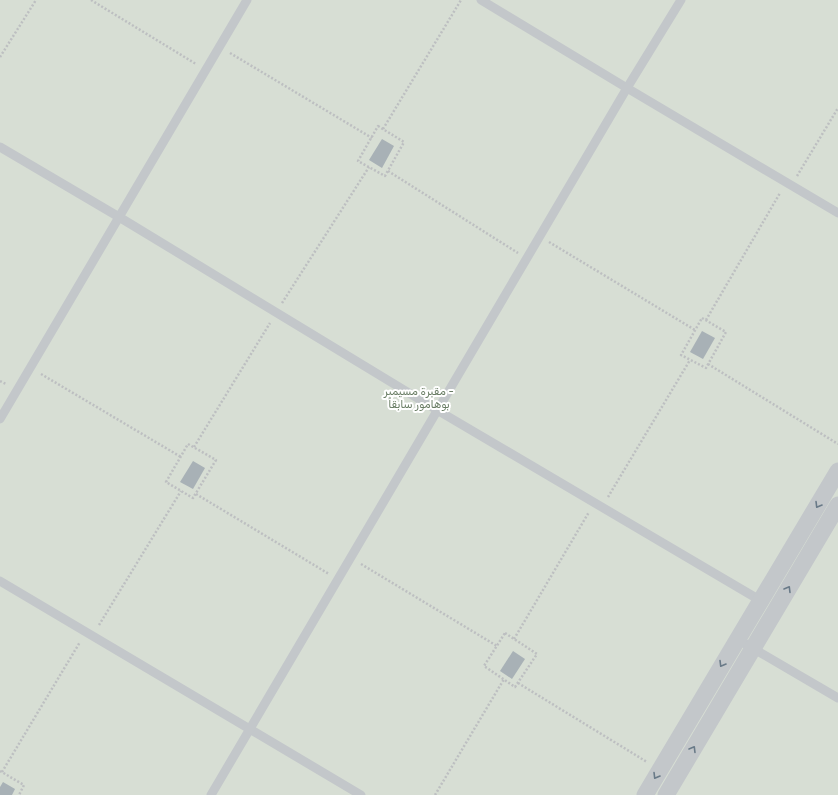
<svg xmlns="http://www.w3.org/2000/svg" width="838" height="795" font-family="Rubik,Vazirmatn,sans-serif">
	<rect width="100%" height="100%" fill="#f6f6f3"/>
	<!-- green -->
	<rect fill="#d7ded4" x="0" y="0" width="838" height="795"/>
	<!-- building -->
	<g fill="#a8b1b6">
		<polygon points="382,139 394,146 382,168 369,160"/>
		<polygon points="702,331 715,338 703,359 690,352"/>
		<polygon points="193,461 205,468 193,489 180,482"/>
		<polygon points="513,651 525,659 512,679 500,671"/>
		<polygon points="3,782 15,789 12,795 0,795 0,787"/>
	</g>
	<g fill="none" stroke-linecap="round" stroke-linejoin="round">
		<!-- path -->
		<g stroke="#bdbfc1" stroke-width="2.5" stroke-dasharray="2 2" stroke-linecap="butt">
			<polyline points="91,0 196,64"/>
			<polyline points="230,53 372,138"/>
			<polyline points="0,57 36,0"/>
			<polygon points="378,126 404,142 385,176 358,161"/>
			<polyline points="383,129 461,0"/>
			<polyline points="388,171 518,253"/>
			<polyline points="797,176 838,108"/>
			<polyline points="549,242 695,330"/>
			<polyline points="282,303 369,167"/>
			<polygon points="702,318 726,332 706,368 681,355"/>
			<polyline points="706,320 780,193"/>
			<polyline points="708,364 838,444"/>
			<polyline points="41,374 181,457"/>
			<polyline points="0,381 6,384"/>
			<polygon points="188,444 216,460 193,498 166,482"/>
			<polyline points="194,447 270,323"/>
			<polyline points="196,494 329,574"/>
			<polyline points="608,497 690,360"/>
			<polyline points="361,564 497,646"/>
			<polyline points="99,625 181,491"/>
			<polygon points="505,633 537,654 515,687 484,666"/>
			<polyline points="514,639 589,512"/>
			<polyline points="518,683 647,762"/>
			<polyline points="0,771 24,785 19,795"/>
			<polyline points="2,772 80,642"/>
			<polyline points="435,795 504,679"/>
		</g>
		<!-- lane -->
		<g stroke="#c3c7ca" stroke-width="9">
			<polyline points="481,0 627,88 838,213"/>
			<polyline points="0,147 119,217 437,410 763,602"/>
			<polyline points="0,419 247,0"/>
			<polyline points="0,581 361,795"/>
			<polyline points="737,639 838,698"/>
			<polyline points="211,795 627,88 681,0"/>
		</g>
		<!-- street -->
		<g stroke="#c3c7ca" stroke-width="17">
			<polyline points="645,795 838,471"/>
			<polyline points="666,795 838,505"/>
		</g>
	</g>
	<!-- one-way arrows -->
	<defs><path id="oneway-chevron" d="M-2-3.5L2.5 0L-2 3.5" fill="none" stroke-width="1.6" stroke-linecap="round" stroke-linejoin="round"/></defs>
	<g stroke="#697a88">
		<use href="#oneway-chevron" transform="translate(818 505) rotate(121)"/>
		<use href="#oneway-chevron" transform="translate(788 589) rotate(-59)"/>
		<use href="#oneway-chevron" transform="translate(722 664) rotate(121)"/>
		<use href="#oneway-chevron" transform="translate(693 749) rotate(-59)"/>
		<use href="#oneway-chevron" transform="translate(656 776) rotate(121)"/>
	</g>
	<g text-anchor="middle" stroke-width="4" stroke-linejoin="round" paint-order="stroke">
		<!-- park labels -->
		<g font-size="11" fill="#687c63" stroke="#fff">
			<text x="419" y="395">مقبرة مسيمير -<tspan x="419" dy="13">بوهامور سابقاً</tspan></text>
		</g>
	</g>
</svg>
